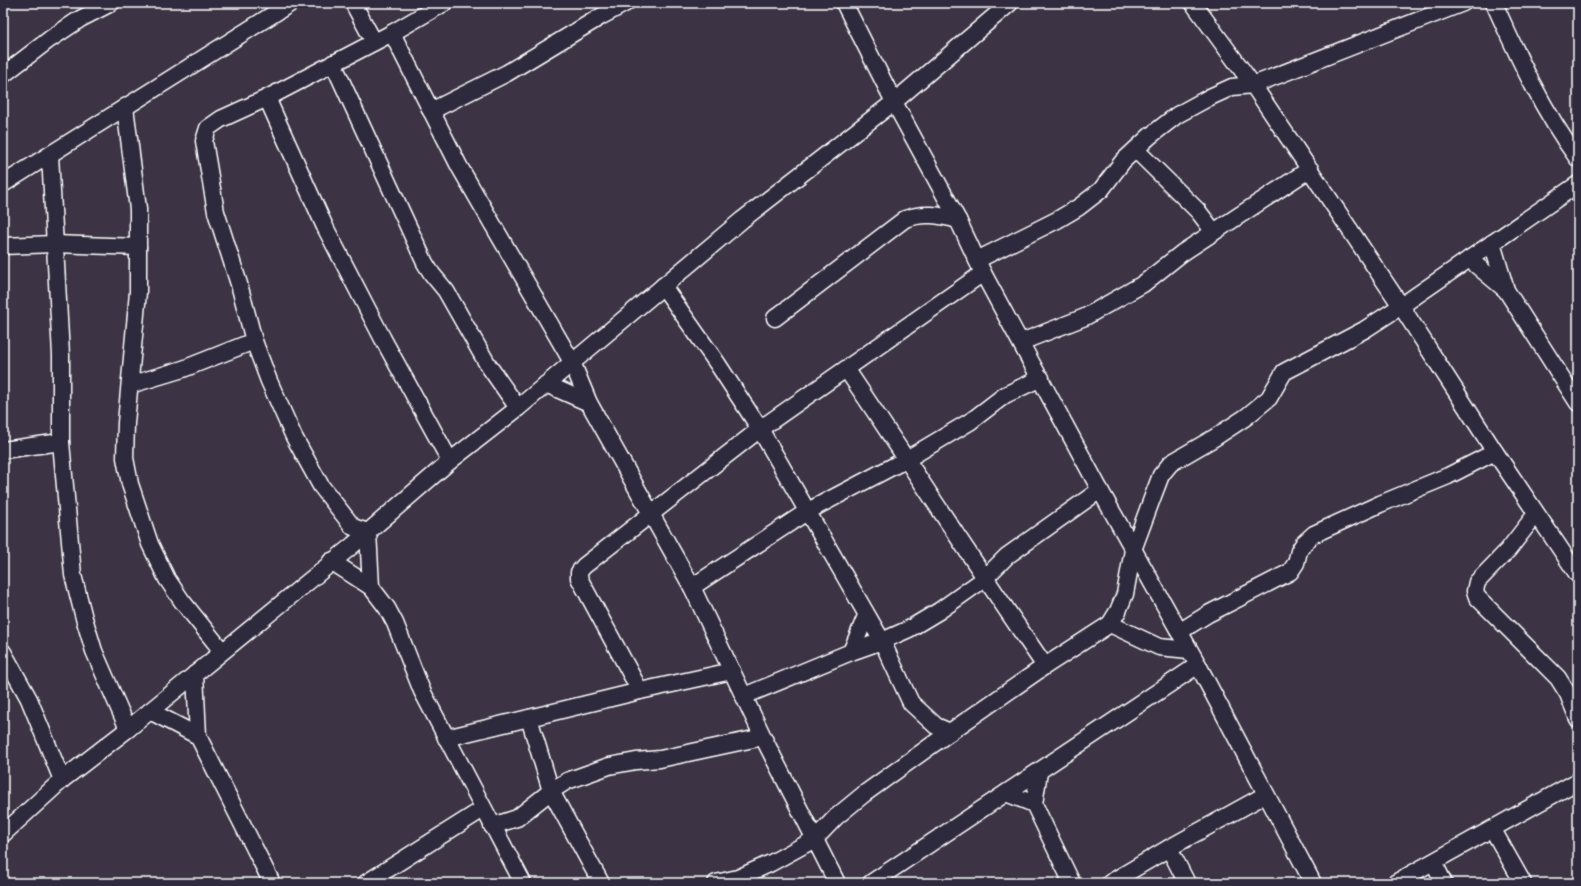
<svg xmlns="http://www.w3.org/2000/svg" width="1581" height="886" font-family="'Comic Neue',sans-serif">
	<rect width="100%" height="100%" fill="#3c3344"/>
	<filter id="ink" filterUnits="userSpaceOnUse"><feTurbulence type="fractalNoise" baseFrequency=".025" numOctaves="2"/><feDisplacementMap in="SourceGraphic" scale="8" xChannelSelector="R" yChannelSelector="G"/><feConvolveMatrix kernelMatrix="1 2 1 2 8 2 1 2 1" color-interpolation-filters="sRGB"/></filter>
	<g filter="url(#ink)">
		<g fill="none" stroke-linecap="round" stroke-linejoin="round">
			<defs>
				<g id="minor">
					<polyline points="353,3 374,42"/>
					<polyline points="844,3 894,102 958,220 983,273 1100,490 1198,665 1313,883"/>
					<polyline points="1193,3 1253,85 1401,306 1495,452 1578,575"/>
					<path d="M1494 3C1518 57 1543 111 1578 159"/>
					<polyline points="392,33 459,166 572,362 589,403 692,587 763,737 837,883"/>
					<polyline points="333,63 425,263 432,274 446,291 488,365 518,408"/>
					<polyline points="3,75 50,39 80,19 111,3"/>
					<polyline points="267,98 325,227 383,339 450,461"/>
					<polyline points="125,107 138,209 138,292 126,423 125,458 130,484 150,544 167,579 182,601 222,651"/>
					<polyline points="431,111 507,73 600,17 626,3"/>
					<polyline points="1136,150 1198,211 1214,232"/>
					<polyline points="50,155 61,355 61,442 73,575 84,618 94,651 128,729"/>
					<polyline points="3,184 291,3"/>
					<polyline points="1492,243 1506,290 1578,403"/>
					<polyline points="3,246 54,244 138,247"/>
					<polyline points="1469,259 1506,290"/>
					<polyline points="977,260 1057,220 1079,207 1101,190 1123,161 1150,136 1177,115 1210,97 1232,87 1253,85 1463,3"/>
					<polyline points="663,286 717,363 760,429 882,641 911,703 936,726 950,732"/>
					<path d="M775 318 905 219C923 212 940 215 958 220"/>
					<polyline points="1021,342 1085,317 1143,284 1182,253 1310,169"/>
					<path d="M847 370C913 468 977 568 1045 666"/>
					<polyline points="546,384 589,403"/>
					<polyline points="130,385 183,369 254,341"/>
					<polyline points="3,450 61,442"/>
					<polyline points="1536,514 1508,550 1477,582 1475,591 1477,597 1558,678 1568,694 1578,719"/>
					<polyline points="331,561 371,587 387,608 395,623 422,691 523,883"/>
					<polyline points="371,587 368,532 353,527 321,486 294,437 269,381 254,341 239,284 216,212 204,141 208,128 221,119 267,98 392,33 444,3"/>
					<polyline points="692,587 808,511 907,459 971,421 1005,395 1041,378"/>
					<polyline points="1110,624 1159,647 1189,650"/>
					<polyline points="1179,632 1208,614 1290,572 1296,563 1299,551 1304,543 1314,534 1380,504 1448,476 1495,452"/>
					<polyline points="3,652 29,699 62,780"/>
					<polyline points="851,652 866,616"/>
					<polyline points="195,674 198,736 272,883"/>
					<polyline points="640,691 579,578 579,572 584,566 760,429 983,273"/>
					<polyline points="744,696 851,652 882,641 909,629 939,611 984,579 1007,556 1100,490"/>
					<polyline points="150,711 198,736"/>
					<polyline points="529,718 551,791 601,883"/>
					<polyline points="446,738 640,691 732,671"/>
					<polyline points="1039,772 1034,804 1072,883"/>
					<polyline points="1006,793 1034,804"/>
					<polyline points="492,826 517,818 551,791 567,781 609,766 636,761 660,759 763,737"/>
					<polyline points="1493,830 1523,883"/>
					<polyline points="3,834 62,780 128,729 353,545 450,461 518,408 742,220 894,102 1010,3"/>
					<polyline points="1169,848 1187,883"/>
					<polyline points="1434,863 1444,883"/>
					<polyline points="366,883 483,809"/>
					<polyline points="716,883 738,878 771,863 815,839 836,817 864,794 950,732 1045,666 1110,624 1118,611 1125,594 1133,550 1153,496 1161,475 1171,463 1214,438 1246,417 1269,398 1284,372 1364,330 1401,306 1578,184"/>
					<polyline points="871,883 1198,665"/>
					<polyline points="1110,883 1169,848 1265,795"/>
					<polyline points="1395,883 1578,781"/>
				</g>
			</defs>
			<!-- minor casing -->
			<use href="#minor" stroke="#fff" stroke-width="19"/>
			<!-- minor -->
			<use href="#minor" stroke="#2f2a3d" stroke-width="16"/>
		</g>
	</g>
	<!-- margin -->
	<rect width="1581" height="886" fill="none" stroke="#2f2a3d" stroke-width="16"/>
	<rect x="8" y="8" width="1565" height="870" fill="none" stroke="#fff" stroke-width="1.5" filter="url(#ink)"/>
</svg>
